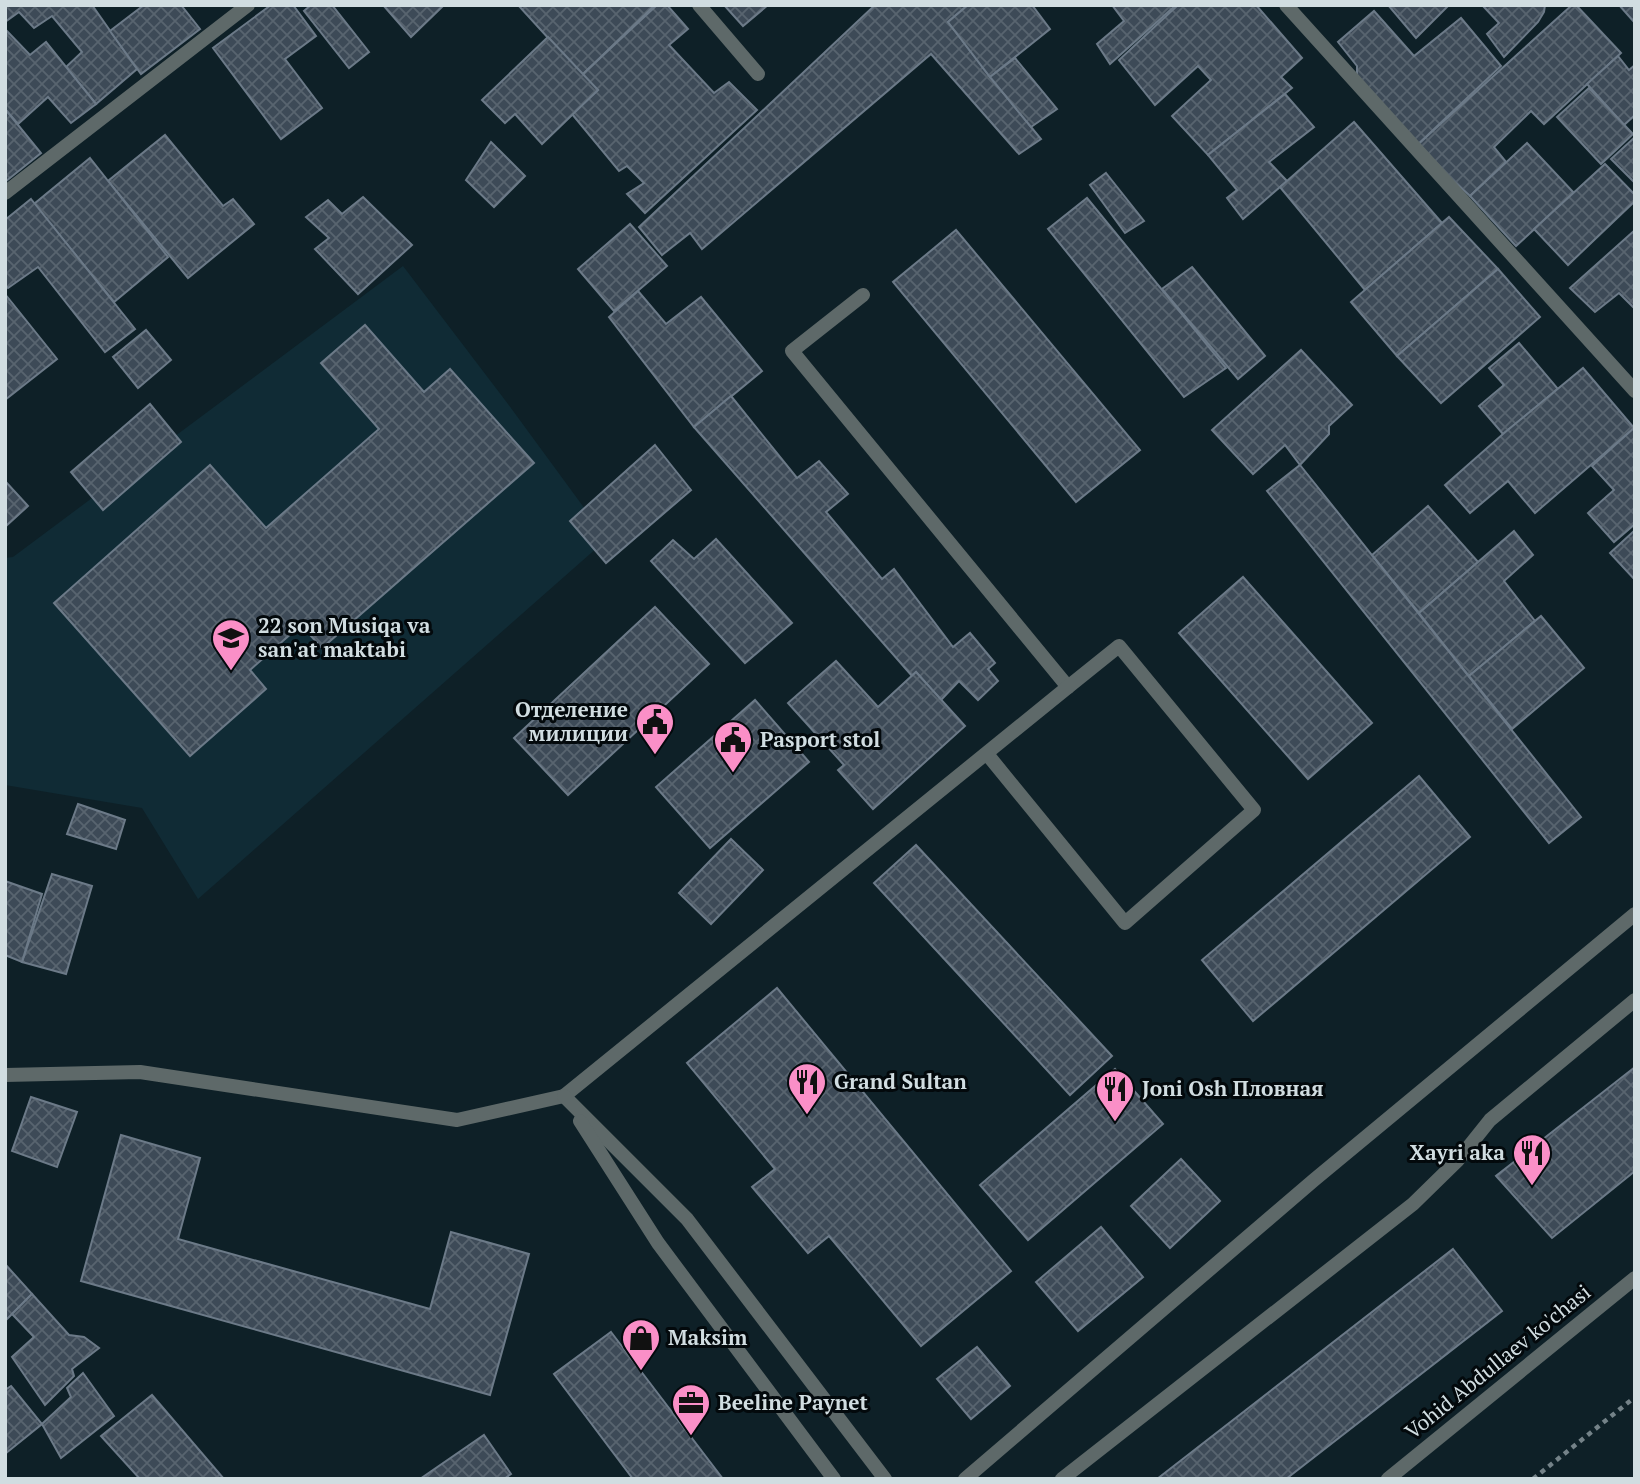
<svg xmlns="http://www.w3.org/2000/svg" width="1640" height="1484" font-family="'PT Serif',serif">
	<defs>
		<pattern id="building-cross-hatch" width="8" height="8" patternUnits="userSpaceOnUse" patternTransform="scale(1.75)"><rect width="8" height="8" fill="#3d4a57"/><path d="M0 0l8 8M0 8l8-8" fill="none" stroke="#58646f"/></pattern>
	</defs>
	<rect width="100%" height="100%" fill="#0e2027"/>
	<!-- built -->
	<polygon fill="#102b35" points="403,266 508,404 607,539 198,899 142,808 5,785 5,558 13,557"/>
	<!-- building -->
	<g fill="url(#building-cross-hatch)" stroke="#6c7a88" stroke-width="2">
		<polygon points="5,5 92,5 137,69 96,104 66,67 82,52 52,16 34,28 19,12 5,22"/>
		<polygon points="144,5 181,5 200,29 141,74 110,31"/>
		<polygon points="271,5 293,5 316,36 285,59 322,108 281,139 213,48"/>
		<polygon points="311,5 332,5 369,52 349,68 304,11"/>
		<polygon points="383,5 444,5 411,37"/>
		<polygon points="518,5 655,5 582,75"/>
		<polygon points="657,5 667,5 688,29 669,45 714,93 729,82 757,110 645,213 627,194 644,183 627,166 619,171 572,114 598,90 582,75"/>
		<polygon points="724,5 768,5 743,26"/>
		<polygon points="875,5 968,5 948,22 990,77 1041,139 1019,154 931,54 702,249 690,233 662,255 639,227"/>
		<polygon points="968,5 1032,5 1050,29 990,77 948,22"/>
		<polygon points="1112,5 1176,5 1110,64 1097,44 1124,21"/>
		<polygon points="1178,5 1256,5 1302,58 1281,77 1292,88 1208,155 1172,116 1211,80 1198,66 1155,105 1119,60"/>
		<polygon points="1388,5 1449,5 1416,38"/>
		<polygon points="1482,5 1545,5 1544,12 1538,22 1504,57 1487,34 1499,23"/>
		<polygon points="1572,5 1576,5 1621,53 1544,124 1531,111 1494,147 1506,162 1470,196 1415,147"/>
		<polygon points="1619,5 1635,5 1635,23"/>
		<polygon points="1374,11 1414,56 1461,18 1501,66 1415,147 1357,82 1357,66 1338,42"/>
		<polygon points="5,29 30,55 46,42 96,104 71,123 48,97 18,124 5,109"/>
		<polygon points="548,37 598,90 542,144 515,114 505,123 482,100"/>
		<polygon points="1618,56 1629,70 1635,65 1635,115 1624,125 1587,84"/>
		<polygon points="1015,58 1057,109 1031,127 990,77"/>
		<polygon points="1589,88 1633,134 1601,164 1557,117"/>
		<polygon points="1285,94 1314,127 1269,162 1287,181 1243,219 1227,198 1237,190 1208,155"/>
		<polygon points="5,109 41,153 5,182"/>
		<polygon points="1354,122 1442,223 1365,290 1280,187"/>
		<polygon points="165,135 223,206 233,199 254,224 188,278 108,181"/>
		<polygon points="1635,137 1635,183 1611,159"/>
		<polygon points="491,142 525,176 494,207 466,180"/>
		<polygon points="1527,143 1574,193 1516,246 1470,196"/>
		<polygon points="90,158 168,257 114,302 34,204"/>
		<polygon points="1605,164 1635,195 1635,201 1568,265 1534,229"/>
		<polygon points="1106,173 1144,221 1125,233 1090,185"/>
		<polygon points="363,197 412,245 358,294 315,249 329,238 306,217 328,200 342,214"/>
		<polygon points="1087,198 1226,368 1184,397 1048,229"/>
		<polygon points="31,199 135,329 105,352 38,267 8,288 5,285 5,220"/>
		<polygon points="1449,217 1498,269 1397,356 1351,302"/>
		<polygon points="630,224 667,266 614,311 578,269"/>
		<polygon points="956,230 1140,450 1076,502 893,282"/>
		<polygon points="1635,230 1635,306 1633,307 1619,293 1595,312 1570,288"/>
		<polygon points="1192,267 1265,356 1238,379 1162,289"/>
		<polygon points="1498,269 1540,317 1441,403 1397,356"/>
		<polygon points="638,291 666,324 701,297 762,371 694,427 609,317"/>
		<polygon points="5,294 57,359 5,400"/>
		<polygon points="365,325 424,392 450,369 534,463 322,648 301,625 250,670 266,689 190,756 54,603 210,465 266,528 379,429 321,363"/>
		<polygon points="146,330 171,360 138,388 113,357"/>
		<polygon points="1519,343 1558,389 1503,434 1479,406 1504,385 1489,368"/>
		<polygon points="1301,350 1352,405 1329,426 1329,434 1300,465 1285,445 1253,474 1212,430"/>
		<polygon points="1583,368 1634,428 1535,513 1508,481 1470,513 1445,485 1503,434"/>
		<polygon points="731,396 797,478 819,461 848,494 826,512 882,579 894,569 953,647 970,633 995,663 988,669 998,681 978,700 959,681 941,700 916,672 912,676 694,427"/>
		<polygon points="150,404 181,442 103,510 71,472"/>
		<polygon points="1635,427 1635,524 1614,542 1588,513 1614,490 1592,466"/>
		<polygon points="655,445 691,490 606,563 570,521"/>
		<polygon points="1300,465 1581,817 1549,843 1267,491"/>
		<polygon points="5,481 28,506 5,527"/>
		<polygon points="1428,506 1478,562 1419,613 1372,555"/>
		<polygon points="1635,530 1635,580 1610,553"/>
		<polygon points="1514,531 1533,555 1504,581 1535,621 1469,676 1419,613"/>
		<polygon points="716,539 792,623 745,663 651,561 673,540 694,559"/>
		<polygon points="1243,577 1372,723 1308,779 1179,633"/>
		<polygon points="655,607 709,664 568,795 514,738"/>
		<polygon points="1541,616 1584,668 1512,729 1469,676"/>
		<polygon points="836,661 878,707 916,672 965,726 873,809 838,770 844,765 788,703"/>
		<polygon points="755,700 809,762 710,848 656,787"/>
		<polygon points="1419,776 1470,837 1253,1021 1202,960"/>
		<polygon points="78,804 125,820 116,849 67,834"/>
		<polygon points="731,839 763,870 711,924 679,893"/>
		<polygon points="916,845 1112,1056 1070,1095 874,883"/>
		<polygon points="52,874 92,886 66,974 22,962"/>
		<polygon points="5,881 42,894 22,962 5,955"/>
		<polygon points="777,988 1011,1271 921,1346 829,1236 808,1253 752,1187 775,1169 687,1063"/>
		<polygon points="1635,1067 1635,1171 1552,1238 1496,1176"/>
		<polygon points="1115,1069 1163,1124 1028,1240 980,1185"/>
		<polygon points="31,1097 77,1112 57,1167 12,1151"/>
		<polygon points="121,1135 200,1158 178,1239 430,1309 451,1232 529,1254 490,1395 81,1281"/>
		<polygon points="1181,1159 1220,1201 1170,1248 1131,1206"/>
		<polygon points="1101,1227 1143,1277 1078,1331 1036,1282"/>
		<polygon points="1453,1249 1502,1311 1286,1479 1157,1479"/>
		<polygon points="5,1264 32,1294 5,1321"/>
		<polygon points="32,1294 69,1335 84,1337 99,1348 72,1369 74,1376 45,1405 12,1357 34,1337 12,1314"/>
		<polygon points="611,1332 723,1479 633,1479 554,1374"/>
		<polygon points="977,1347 1010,1386 971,1419 937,1379"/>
		<polygon points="83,1373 114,1416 61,1458 42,1424 71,1397 67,1388"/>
		<polygon points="11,1386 42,1424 5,1454 5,1390"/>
		<polygon points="152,1395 224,1479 140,1479 101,1436"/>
		<polygon points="484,1435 511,1474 504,1479 420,1479"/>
	</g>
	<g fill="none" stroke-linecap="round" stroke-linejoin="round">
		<!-- path -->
		<polyline stroke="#748288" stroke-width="4.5" stroke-dasharray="5 5" stroke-linecap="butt" points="1533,1479 1635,1397"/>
		<!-- service -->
		<g stroke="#5e6969" stroke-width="14">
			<polyline points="863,295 792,351 1068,687"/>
			<polyline points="564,1096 1068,687 1119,646 1254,810 1125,923 987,754"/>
		</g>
		<!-- minor -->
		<g stroke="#5e6969" stroke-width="14">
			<polyline points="699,5 758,74"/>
			<polyline points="1286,5 1635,391"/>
			<polyline points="5,193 248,5"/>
			<polyline points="5,1075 140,1072 457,1120 564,1096"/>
			<polyline points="564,1096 687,1219 885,1479"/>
			<polyline points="580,1121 658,1243 834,1479"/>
			<polyline points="965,1479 1314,1180 1635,914"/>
			<polyline points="1062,1479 1413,1204 1458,1160 1490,1120 1635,1000"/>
			<polyline points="1388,1479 1635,1278"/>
		</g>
	</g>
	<!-- icons -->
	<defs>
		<symbol id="university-pin" viewBox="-11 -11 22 30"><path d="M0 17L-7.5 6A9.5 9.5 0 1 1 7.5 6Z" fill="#fa8fc7" stroke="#03090c"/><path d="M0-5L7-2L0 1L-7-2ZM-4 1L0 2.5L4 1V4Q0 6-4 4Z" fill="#111"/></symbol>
		<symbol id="civic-pin" viewBox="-11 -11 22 30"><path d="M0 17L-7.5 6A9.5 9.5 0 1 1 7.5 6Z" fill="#fa8fc7" stroke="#03090c"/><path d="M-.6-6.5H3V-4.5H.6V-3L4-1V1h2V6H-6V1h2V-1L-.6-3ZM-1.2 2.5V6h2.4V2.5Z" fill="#111"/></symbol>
		<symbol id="restaurant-pin" viewBox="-11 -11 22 30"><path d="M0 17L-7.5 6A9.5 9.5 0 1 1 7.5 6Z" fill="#fa8fc7" stroke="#03090c"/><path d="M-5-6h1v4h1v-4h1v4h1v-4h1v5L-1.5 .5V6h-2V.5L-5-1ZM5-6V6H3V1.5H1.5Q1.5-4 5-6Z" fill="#111"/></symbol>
		<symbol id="shop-pin" viewBox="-11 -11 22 30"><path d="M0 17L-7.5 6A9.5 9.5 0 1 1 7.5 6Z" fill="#fa8fc7" stroke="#03090c"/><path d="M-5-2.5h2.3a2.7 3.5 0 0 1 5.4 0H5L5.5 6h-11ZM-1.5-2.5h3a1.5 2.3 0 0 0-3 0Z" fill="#111"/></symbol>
		<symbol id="office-pin" viewBox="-11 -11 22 30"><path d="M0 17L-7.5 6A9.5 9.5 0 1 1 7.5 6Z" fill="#fa8fc7" stroke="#03090c"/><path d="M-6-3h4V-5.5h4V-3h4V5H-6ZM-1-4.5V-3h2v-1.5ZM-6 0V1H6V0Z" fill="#111"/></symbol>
	</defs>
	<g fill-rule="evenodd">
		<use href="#university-pin" x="209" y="616" width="44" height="60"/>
		<use href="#civic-pin" x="633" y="700" width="44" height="60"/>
		<use href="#civic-pin" x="711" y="718" width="44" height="60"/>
		<use href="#restaurant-pin" x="785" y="1060" width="44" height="60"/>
		<use href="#restaurant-pin" x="1093" y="1067" width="44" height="60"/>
		<use href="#restaurant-pin" x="1510" y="1131" width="44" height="60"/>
		<use href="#shop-pin" x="619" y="1316" width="44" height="60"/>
		<use href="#office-pin" x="669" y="1381" width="44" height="60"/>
	</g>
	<g text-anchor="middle" stroke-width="6" stroke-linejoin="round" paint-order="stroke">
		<!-- poi labels -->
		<g font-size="21" font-weight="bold" fill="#d1dde1" stroke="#03090c" text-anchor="start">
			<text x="258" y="633">22 son Musiqa va<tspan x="258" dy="24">san'at maktabi</tspan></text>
			<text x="628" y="717" text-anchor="end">Отделение<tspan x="628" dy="24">милиции</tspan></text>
			<text x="760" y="747">Pasport stol</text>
			<text x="834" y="1089">Grand Sultan</text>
			<text x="1142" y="1096">Joni Osh Пловная</text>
			<text x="1505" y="1160" text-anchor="end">Xayri aka</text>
			<text x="668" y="1345">Maksim</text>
			<text x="718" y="1410">Beeline Paynet</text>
		</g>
		<!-- street labels -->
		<g font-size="21" fill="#d1dde1" stroke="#03090c">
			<text transform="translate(1498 1362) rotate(-39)" y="7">Vohid Abdullaev ko'chasi</text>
		</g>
	</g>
	<!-- border -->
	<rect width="1640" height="1484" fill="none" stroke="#d1dde1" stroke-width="14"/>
</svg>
